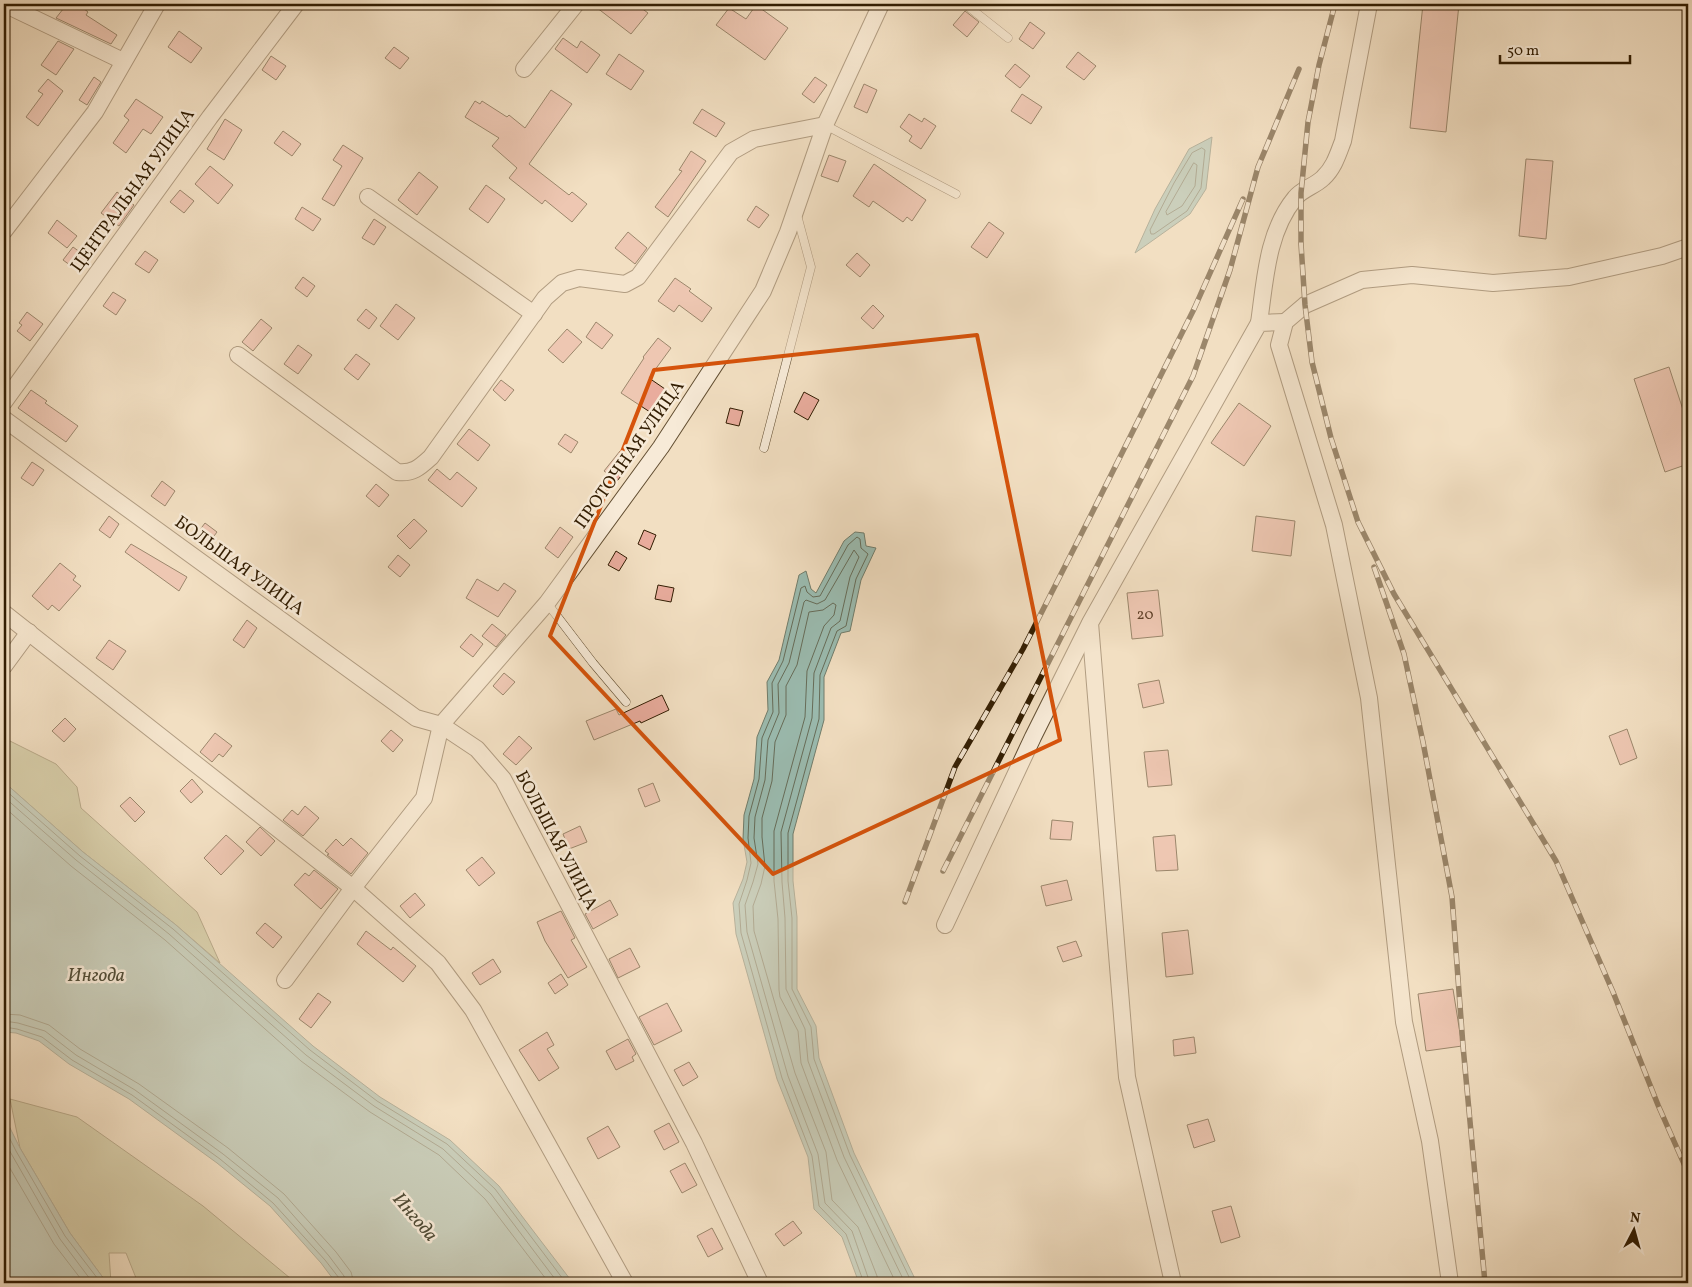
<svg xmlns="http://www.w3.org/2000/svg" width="1692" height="1287" font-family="Vollkorn,serif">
	<rect width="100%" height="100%" fill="#f2dfc2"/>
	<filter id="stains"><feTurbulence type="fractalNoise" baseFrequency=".004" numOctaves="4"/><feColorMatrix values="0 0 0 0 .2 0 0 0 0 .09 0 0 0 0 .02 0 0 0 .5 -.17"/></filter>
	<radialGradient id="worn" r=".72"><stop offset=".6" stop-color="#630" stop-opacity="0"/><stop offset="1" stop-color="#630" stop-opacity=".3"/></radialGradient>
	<!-- green -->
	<g fill="#bdc192" stroke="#786f4a">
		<polygon points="4,738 56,764 77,787 81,808 197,912 220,963 176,925 83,852 4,782"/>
		<polygon points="10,1099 77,1117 203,1206 296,1283 138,1283 126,1253 109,1253 111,1283 107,1283 70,1233 20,1148"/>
	</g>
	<!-- water -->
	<g fill="#9bbdb2" stroke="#717d6c">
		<polygon points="1212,137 1206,189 1190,214 1135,253 1155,209 1189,149"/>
		<polygon points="855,532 864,533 866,546 876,548 861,580 850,631 841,633 824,677 824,720 793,834 793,881 797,917 797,989 816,1026 819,1058 854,1153 917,1283 859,1283 842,1237 814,1209 808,1157 777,1079 736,934 733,903 743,879 747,862 743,839 744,815 754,779 757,737 768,710 767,682 779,660 799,575 806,571 811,589 816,593 844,541"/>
		<polygon points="4,782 83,852 176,925 313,1046 380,1097 450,1140 499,1186 573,1283 336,1283 321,1263 270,1206 217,1163 129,1099 69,1064 39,1041 16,1033 4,1032"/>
		<polygon points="4,1116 20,1148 70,1233 107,1283 4,1283"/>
	</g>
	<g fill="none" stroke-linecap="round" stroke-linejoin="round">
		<!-- shore -->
		<g stroke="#666d5a" stroke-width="1">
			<polygon points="1202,148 1205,150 1201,188 1187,211 1154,234 1151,234 1150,230 1174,183 1192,153"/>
			<polygon points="1194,163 1197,165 1195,186 1182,206 1167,215 1166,212"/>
			<polyline points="4,789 80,856 173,929 310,1050 377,1101 447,1144 495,1189 566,1283"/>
			<polyline points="4,797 76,860 169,934 306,1055 374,1106 443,1149 491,1194 558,1283"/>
			<polyline points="4,807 71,866 165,940 301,1061 370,1112 439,1155 485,1199 549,1283"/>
			<polyline points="4,1014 20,1015 49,1025 80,1049 139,1084 228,1148 284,1194 336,1252 351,1272 354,1283"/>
			<polyline points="4,1021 18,1023 45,1031 76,1055 135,1090 223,1154 278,1198 329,1256 344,1276 346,1283"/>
			<polyline points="4,1027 17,1029 42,1037 72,1060 132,1095 220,1159 273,1203 325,1260 339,1278 340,1283"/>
			<polyline points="4,1127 16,1151 65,1236 101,1283"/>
			<polyline points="4,1141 60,1239 93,1283"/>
			<polyline points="4,1158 54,1244 84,1283"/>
			<polyline points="864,1283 846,1234 819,1206 812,1156 782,1078 741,933 739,904 747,880 751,863 748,838 749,816 759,779 762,738 773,712 772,683 783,661 801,588 805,586 807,592 813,597 820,596 848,545 857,537 860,539 861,548 868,554 856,579 846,626 837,631 820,675 819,719 788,833 788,881 792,918 792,989 811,1027 814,1059 850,1155 912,1283"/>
			<polyline points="870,1283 852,1231 825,1203 818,1154 788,1076 747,932 745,905 753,882 758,864 754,838 755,817 765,780 768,740 779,713 778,684 789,663 804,602 806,600 817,604 825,600 854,550 859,557 850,577 840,621 831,628 814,673 812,718 781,832 782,882 785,918 786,989 805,1029 808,1061 844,1157 905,1283"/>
			<polyline points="878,1283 877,1276 858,1227 832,1200 826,1152 795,1073 754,931 753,906 761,884 765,866 762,837 762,818 772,781 775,742 786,715 786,686 797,665 809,612 823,610 833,603 836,605 834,615 824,626 807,671 805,717 774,831 774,881 778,919 779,990 780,997 798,1031 801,1063 837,1160 896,1283"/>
		</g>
	</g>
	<!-- building -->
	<g fill="#e9ac9d" stroke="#321d02">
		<polygon points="67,4 78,4 88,12 86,15 117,35 111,44 56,18"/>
		<polygon points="592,4 636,4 648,13 631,34"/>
		<polygon points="1423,4 1459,4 1446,132 1410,128"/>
		<polygon points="756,5 788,28 765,60 716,25 729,8 746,19"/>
		<polygon points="965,11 979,22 967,37 953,25"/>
		<polygon points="1030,22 1045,33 1033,49 1019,39"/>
		<polygon points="179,31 202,48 191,63 168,47"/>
		<polygon points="563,38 577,48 581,41 600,55 587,73 555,49"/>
		<polygon points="58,41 74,49 56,75 41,65"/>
		<polygon points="394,47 409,58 400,69 385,58"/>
		<polygon points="1078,52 1096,66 1084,80 1066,67"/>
		<polygon points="619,54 644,71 631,90 606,74"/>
		<polygon points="271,56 286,66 276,80 262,70"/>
		<polygon points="1015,64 1030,76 1020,88 1005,76"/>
		<polygon points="94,77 101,82 87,105 79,100"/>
		<polygon points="815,77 827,85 814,103 802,94"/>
		<polygon points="48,79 63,91 38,126 26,117 43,94 38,91"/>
		<polygon points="864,84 877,90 867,113 854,107"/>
		<polygon points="551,90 572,104 529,164 569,195 572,192 587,204 572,222 545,200 542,204 509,178 517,168 492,146 499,138 465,117 475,101 480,104 482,101 507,117 509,115 525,128"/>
		<polygon points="1022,94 1042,107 1031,124 1011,111"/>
		<polygon points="136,99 163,117 151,134 143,129 126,153 113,143 129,120 124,116"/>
		<polygon points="702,109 725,123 716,137 693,123"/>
		<polygon points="909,114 922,122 924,118 936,126 921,149 909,141 912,136 900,127"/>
		<polygon points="225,119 242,130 224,160 207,149"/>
		<polygon points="283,131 301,144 292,156 274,143"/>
		<polygon points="343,145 363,158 334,206 322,199 342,166 333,160"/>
		<polygon points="691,151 706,161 668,217 655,207 682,171 679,170"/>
		<polygon points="829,155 846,161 838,182 821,176"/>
		<polygon points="1526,159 1553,161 1546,239 1519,236"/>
		<polygon points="874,164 926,200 912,221 907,217 903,222 873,201 869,207 853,196"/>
		<polygon points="210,166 233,185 218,204 195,184"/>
		<polygon points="419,172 438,187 417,215 398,200"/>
		<polygon points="486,185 505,199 488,223 469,209"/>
		<polygon points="180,190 194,201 184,213 170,202"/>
		<polygon points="117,192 134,205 119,226 101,213"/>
		<polygon points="756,206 769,215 759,228 747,220"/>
		<polygon points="302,207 321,219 313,231 295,219"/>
		<polygon points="374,219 386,227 374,245 362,238"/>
		<polygon points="57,220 77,236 67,248 48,233"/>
		<polygon points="989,222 1004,233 987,258 971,247"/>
		<polygon points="628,232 647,248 635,264 615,248"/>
		<polygon points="73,247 88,258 78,271 63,260"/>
		<polygon points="145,251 158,260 149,273 135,264"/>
		<polygon points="857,253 870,265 860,277 846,265"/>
		<polygon points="303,277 315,286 307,297 295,288"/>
		<polygon points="675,278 691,289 689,291 712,308 702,322 679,305 674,312 658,301"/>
		<polygon points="113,292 126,300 116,315 103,306"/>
		<polygon points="396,304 415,318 398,340 380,326"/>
		<polygon points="873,305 884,316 873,329 861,318"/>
		<polygon points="366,309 377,318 369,329 357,320"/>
		<polygon points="27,312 43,324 30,341 17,331 22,325 19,323"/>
		<polygon points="261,319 272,328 253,351 242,342"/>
		<polygon points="596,322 613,335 602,349 586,337"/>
		<polygon points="567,329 582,342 563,363 548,350"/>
		<polygon points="658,338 671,348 649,378 665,389 650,412 621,393 644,358 643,357"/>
		<polygon points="298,345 312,355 298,374 284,364"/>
		<polygon points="356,354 370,364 358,380 344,369"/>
		<polygon points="1669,367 1688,425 1688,464 1665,472 1634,379"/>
		<polygon points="501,380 514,390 505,401 493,390"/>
		<polygon points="31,390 47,401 45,403 78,426 66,442 18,408"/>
		<polygon points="804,392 819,400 808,420 794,412"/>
		<polygon points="1239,403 1271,426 1244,466 1211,443"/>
		<polygon points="730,408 743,411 739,426 726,423"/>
		<polygon points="469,429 490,445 478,461 457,444"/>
		<polygon points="565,434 578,442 571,453 558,444"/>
		<polygon points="620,451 633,461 617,481 604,471"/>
		<polygon points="32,462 44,470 33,486 21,478"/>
		<polygon points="437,469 450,480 457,472 477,488 462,507 428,480"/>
		<polygon points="162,481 175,491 165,506 151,496"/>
		<polygon points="376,484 389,495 379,507 366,496"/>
		<polygon points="109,516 119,524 110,538 99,530"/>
		<polygon points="1256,516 1295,521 1291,556 1252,551"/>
		<polygon points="414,519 427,531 410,549 397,536"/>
		<polygon points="205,523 217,532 205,548 193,539"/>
		<polygon points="560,527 573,537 558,558 545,548"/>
		<polygon points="644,530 656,535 650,550 638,544"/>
		<polygon points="131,544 187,577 179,591 125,552"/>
		<polygon points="616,551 627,558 619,571 608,565"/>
		<polygon points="398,555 410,565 400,577 388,567"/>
		<polygon points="60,563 76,576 73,580 81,586 59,611 52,605 48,610 32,596"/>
		<polygon points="477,579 498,591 504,583 516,591 498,617 466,598"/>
		<polygon points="658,585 674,588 671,602 655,599"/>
		<polygon points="1158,590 1163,636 1132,639 1127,593"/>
		<polygon points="247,620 257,628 244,648 233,640"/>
		<polygon points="492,624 506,635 496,647 482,636"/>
		<polygon points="471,634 483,644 473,657 460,647"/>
		<polygon points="109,640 126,651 113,670 96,658"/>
		<polygon points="504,673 515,682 503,695 493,686"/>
		<polygon points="1159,680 1164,703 1143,708 1138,684"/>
		<polygon points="662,695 669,710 641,723 640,721 594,740 586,721 616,709 619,715"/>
		<polygon points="65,718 76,729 64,742 52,731"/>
		<polygon points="1627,729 1637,758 1620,765 1609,736"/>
		<polygon points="391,730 403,740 393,752 381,741"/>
		<polygon points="215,733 232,746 223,757 219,754 212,762 200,752"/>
		<polygon points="519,736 532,748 516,765 503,754"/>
		<polygon points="1168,750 1172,785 1148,787 1144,752"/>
		<polygon points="192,779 203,792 191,803 180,791"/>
		<polygon points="653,783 660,801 645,807 638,789"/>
		<polygon points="130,797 145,812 135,822 120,806"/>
		<polygon points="305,806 319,818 303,836 283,820 292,810 298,815"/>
		<polygon points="1052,820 1073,822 1071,840 1050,839"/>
		<polygon points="580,826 587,842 569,849 563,834"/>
		<polygon points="260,827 275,841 261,856 246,842"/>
		<polygon points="226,835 244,851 221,875 204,858"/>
		<polygon points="1175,835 1178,870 1156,871 1153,837"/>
		<polygon points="351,838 368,853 351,874 327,855 329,854 325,851 336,839 343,846"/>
		<polygon points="482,857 495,873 479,886 466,870"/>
		<polygon points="314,870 338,889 321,909 294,885 305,873 309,876"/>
		<polygon points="1067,880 1072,900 1046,906 1041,886"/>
		<polygon points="415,893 425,905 410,918 400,906"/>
		<polygon points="610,900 618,915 593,929 585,914"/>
		<polygon points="561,911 575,938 571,940 587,967 568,978 545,941 537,922"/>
		<polygon points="265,923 282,937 273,948 256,933"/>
		<polygon points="1188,930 1193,974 1166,977 1162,933"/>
		<polygon points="366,931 391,950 393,947 416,966 403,982 357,944"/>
		<polygon points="1076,941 1082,956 1063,962 1057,947"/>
		<polygon points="630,948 640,967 618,978 609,959"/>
		<polygon points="493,959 501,972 480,985 472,973"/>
		<polygon points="561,974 568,985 555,994 548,983"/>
		<polygon points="1453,989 1462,1046 1426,1051 1418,994"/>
		<polygon points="318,993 331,1002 311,1028 299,1019"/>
		<polygon points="667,1003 682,1031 654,1045 639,1017"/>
		<polygon points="547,1032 554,1045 547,1049 559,1068 539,1081 519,1050"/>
		<polygon points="1194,1037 1196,1053 1174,1056 1173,1040"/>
		<polygon points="628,1039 636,1054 632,1057 634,1061 616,1070 606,1051"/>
		<polygon points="689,1062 698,1077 683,1086 674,1070"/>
		<polygon points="1208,1119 1215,1141 1194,1148 1187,1125"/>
		<polygon points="669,1123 679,1142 664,1150 654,1131"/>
		<polygon points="608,1126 620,1147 598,1159 587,1138"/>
		<polygon points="685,1163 697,1185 682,1193 670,1171"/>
		<polygon points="1231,1206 1240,1237 1221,1243 1212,1211"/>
		<polygon points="793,1221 802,1233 784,1246 775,1234"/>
		<polygon points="712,1228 723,1249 708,1257 697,1236"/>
	</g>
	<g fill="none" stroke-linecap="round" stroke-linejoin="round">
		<defs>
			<g id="service">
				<polyline points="965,4 1008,38"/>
				<polyline points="825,125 956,194"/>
				<polyline points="764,448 811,267 797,215"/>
				<polyline points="547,603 593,663 626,702"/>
			</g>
			<g id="minor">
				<polyline points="4,4 123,61"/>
				<polyline points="524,69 576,4"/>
				<polyline points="368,197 534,314"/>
				<polyline points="4,231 95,112 157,4"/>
				<path d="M1259 323C1265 281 1267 232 1295 198 1302 189 1315 186 1323 178 1334 168 1338 154 1343 141L1369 4"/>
				<path d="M238 355 397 472C413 474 420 467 431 457L545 298 562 283 579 278 625 284 638 277 731 152 754 139 825 125"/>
				<polyline points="4,402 210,117 296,4"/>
				<polyline points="4,419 416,718 441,725 477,749 503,779 694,1143 760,1283"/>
				<polyline points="4,613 353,888 438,963 473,1010 625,1283"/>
				<polyline points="4,666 29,632"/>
				<polyline points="945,925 1033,737 1089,625"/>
				<polyline points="285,980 353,888 424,798 441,725 547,603 661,447 763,291 788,232 825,125 881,4"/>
				<polyline points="1173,1283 1127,1077 1090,623 1259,323 1285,322"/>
				<polyline points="1450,1283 1430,1141 1404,1022 1369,698 1334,525 1279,345 1285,322 1305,305 1362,280 1412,275 1493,283 1569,277 1662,256 1688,247"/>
			</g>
		</defs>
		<!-- service casing -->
		<use href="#service" stroke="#624e32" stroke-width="9"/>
		<!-- minor casing -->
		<use href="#minor" stroke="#624e32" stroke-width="18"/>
		<!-- service -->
		<use href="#service" stroke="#f7ead7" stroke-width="8"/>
		<!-- minor -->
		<use href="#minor" stroke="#f7ead7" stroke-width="16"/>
		<defs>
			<g id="rail">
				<polyline points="1335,4 1319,65 1308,122 1301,193 1301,244 1305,305 1312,362 1331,438 1358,522 1394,594 1556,861 1613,992 1658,1105 1688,1173"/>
				<polyline points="1374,567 1404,654 1423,742 1452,897 1463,1046 1485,1283"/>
				<polyline points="943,871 1193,376 1230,270 1258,167 1299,69"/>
				<polyline points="905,902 955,767 1023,649 1093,511 1194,309 1243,199"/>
			</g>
		</defs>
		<!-- rail casing -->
		<use href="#rail" stroke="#321d02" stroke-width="5.5"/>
		<!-- rail -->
		<use href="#rail" stroke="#f7ead7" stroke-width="4" stroke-dasharray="11" stroke-linecap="butt"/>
	</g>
	<!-- marked area -->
	<path d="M0 0H1692V1287H0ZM977 335 1060 740 773 874 550 636 654 370Z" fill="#f2dfc2" fill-opacity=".55" fill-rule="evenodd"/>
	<path fill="none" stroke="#d6530b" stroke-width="4" stroke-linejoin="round" d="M977 335 1060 740 773 874 550 636 654 370Z"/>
	<g text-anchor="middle" stroke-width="5" stroke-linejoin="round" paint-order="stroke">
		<!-- number labels -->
		<g font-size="15" fill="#604129">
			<text x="1145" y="619">20</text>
		</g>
		<!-- street labels -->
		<g font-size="18" fill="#321d02" stroke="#f7ead7">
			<text transform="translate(132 190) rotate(-54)" y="6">ЦЕНТРАЛЬНАЯ УЛИЦА</text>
			<text transform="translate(629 454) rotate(-55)" y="6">ПРОТОЧНАЯ УЛИЦА</text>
			<text transform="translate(240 565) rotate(36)" y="6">БОЛЬШАЯ УЛИЦА</text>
			<text transform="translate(557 840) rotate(62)" y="6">БОЛЬШАЯ УЛИЦА</text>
		</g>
		<!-- water labels -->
		<g font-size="19" font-style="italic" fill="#524d37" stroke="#f7ead7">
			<text x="96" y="981">Ингода</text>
			<text transform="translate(416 1216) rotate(49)" y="7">Ингода</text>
		</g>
	</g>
	<!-- margin -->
	<rect width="1692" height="1287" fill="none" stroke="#f2dfc2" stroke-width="20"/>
	<rect x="5" y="5" width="1682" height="1277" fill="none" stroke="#321d02" stroke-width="2.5"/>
	<rect x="10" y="10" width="1672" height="1267" fill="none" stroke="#321d02"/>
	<!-- north arrow -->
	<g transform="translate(1634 1230) rotate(6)" stroke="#f7ead7" stroke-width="4" paint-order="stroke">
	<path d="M0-4L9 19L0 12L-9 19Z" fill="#321d02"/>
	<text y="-8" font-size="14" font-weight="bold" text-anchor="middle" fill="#321d02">N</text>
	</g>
	<!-- scale -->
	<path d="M1500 55v8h130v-8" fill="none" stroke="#321d02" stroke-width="2.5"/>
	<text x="1507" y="55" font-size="15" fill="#321d02" stroke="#f7ead7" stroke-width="4" paint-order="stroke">50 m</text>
	<rect width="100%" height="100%" filter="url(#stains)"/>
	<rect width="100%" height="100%" fill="url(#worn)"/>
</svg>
